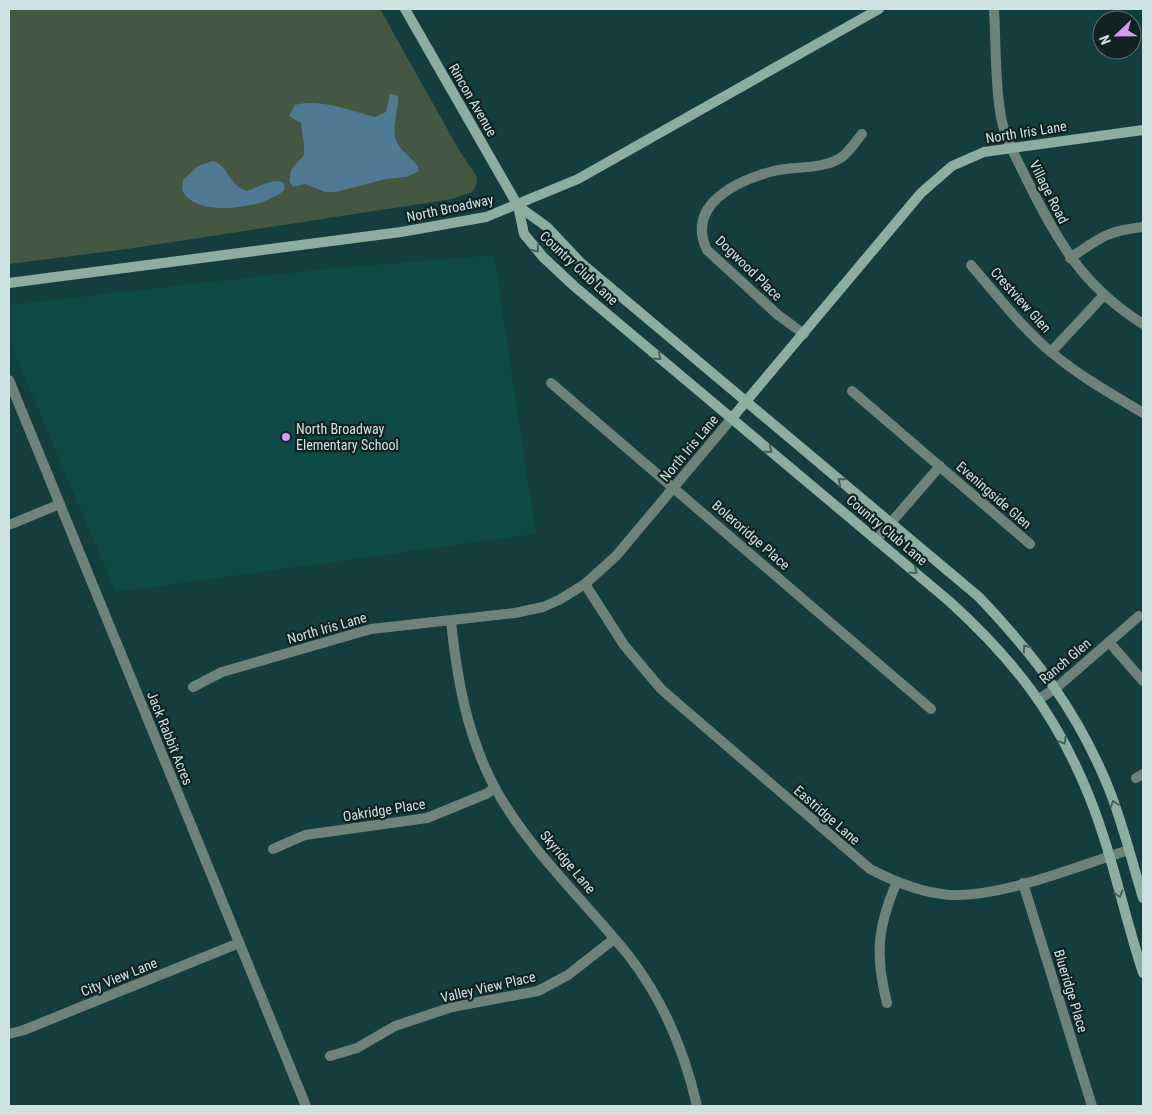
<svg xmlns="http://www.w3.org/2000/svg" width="1152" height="1115" font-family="'Roboto Condensed',sans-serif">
	<rect width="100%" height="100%" fill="#133e3d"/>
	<!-- built -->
	<polygon fill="#0e4847" points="494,255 536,534 116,592 9,341 9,305 315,270"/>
	<!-- green -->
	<polygon fill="#435842" points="9,9 380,9 459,150 477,177 477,183 472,192 452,199 127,249 9,264"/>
	<!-- water -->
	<g fill="#507996">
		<path d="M390 94 398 96C399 111 391 126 396 140 401 154 417 159 419 171L407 177 386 179 335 192H325L305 184 294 187 289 182 291 170 304 155V143L301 123 289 116 295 105C321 98 350 111 375 117L386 112Z"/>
		<path d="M213 161C227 164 229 186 247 191 260 187 269 179 283 182L285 189C267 209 195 219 182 190L183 180 198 166Z"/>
	</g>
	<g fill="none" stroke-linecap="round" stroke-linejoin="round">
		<!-- street -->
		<g stroke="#6d837a" stroke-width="10">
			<path d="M994 9C996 43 995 78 1000 111 1003 135 1016 157 1026 178 1057 240 1082 286 1143 324"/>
			<path d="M1070 258C1100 238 1106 231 1143 227"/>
			<path d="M971 265C996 294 1021 327 1051 352 1079 376 1112 394 1143 413"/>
			<path d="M804 334 778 315 707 250C686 206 734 182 770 172 793 165 821 171 842 157 849 152 856 141 862 134"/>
			<polyline points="1051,352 1104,295"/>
			<polyline points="9,380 306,1106"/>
			<polyline points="551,383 931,709"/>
			<polyline points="852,391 1030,544"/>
			<polyline points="9,525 60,504"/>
			<polyline points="876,540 940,466"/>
			<path d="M585 584 624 645 661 689 870 869C895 882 921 893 950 895 1004 897 1077 866 1129 850"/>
			<path d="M451 621C457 679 467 736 495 788 529 850 585 901 629 956 663 1000 685 1053 697 1106"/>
			<polyline points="1109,642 1143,681"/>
			<polyline points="193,687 222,672 371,629 515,613 543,607 559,600 585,584 616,556 732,418"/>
			<polyline points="1039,699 1056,688 1139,616"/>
			<polyline points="1136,778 1143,774"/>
			<polyline points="273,849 305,835 427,818 486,794 495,788"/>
			<polyline points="1023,883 1092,1106"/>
			<path d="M887 1003C875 956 877 927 897 882"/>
			<polyline points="9,1034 24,1030 239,943"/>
			<polyline points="330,1056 357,1048 395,1026 452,1007 538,991 568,975 614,939"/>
		</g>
		<!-- secondary -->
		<g stroke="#8baea0" stroke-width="10">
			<path d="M405 9 518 206 524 234 543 257 574 286 949 601C1014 660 1056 714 1089 796 1112 853 1124 915 1143 973"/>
			<path d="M518 206 547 227 580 262 979 597C1035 656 1078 712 1109 789 1123 824 1132 862 1143 898"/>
			<polyline points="9,283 401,232 486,217 578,179 879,9"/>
			<polyline points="732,418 921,193 952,166 984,152 1143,130"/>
		</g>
	</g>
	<!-- one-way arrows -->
	<defs><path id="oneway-chevron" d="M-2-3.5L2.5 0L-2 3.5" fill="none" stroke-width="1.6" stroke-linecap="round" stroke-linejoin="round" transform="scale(1.25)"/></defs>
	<g stroke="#47615a">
		<use href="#oneway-chevron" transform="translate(536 249) rotate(51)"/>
		<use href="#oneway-chevron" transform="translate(658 357) rotate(40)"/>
		<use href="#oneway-chevron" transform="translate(769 450) rotate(40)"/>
		<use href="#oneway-chevron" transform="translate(841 481) rotate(-141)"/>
		<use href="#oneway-chevron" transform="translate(914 571) rotate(40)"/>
		<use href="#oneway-chevron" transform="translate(1026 648) rotate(-127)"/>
		<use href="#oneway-chevron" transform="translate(1063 741) rotate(61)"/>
		<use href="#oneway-chevron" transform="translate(1114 804) rotate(-108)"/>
		<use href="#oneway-chevron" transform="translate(1119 894) rotate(73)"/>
	</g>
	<!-- markers -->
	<circle fill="#d69bf9" stroke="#102221" stroke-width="2" cx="286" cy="437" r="5"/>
	<g text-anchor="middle" stroke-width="4.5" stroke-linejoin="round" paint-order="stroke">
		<!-- street labels -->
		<g font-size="14" fill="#cde3e1" stroke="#102221">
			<text transform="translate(473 100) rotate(60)" y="5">Rincon Avenue</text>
			<text transform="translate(1026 132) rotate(-9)" y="5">North Iris Lane</text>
			<text transform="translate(1049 192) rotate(63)" y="5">Village Road</text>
			<text transform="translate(450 208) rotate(-12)" y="5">North Broadway</text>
			<text transform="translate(579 268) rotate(43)" y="5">Country Club Lane</text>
			<text transform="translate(749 268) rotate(44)" y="5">Dogwood Place</text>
			<text transform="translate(1021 300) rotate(48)" y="5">Crestview Glen</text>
			<text transform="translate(689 448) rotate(-50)" y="5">North Iris Lane</text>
			<text transform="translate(994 495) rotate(41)" y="5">Eveningside Glen</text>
			<text transform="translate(887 530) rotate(40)" y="5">Country Club Lane</text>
			<text transform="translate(751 535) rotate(41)" y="5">Boleroridge Place</text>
			<text transform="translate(327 628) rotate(-16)" y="5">North Iris Lane</text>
			<text transform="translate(1065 661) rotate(-40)" y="5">Ranch Glen</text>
			<text transform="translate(170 738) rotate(68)" y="5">Jack Rabbit Acres</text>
			<text transform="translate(384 810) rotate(-9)" y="5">Oakridge Place</text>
			<text transform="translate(827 815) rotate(41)" y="5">Eastridge Lane</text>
			<text transform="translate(568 862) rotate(50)" y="5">Skyridge Lane</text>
			<text transform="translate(119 977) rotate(-22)" y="5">City View Lane</text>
			<text transform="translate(488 987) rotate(-13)" y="5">Valley View Place</text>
			<text transform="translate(1071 991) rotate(73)" y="5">Blueridge Place</text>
		</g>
		<!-- poi labels -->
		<g font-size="14" fill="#cde3e1" stroke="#102221" text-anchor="start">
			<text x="296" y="434">North Broadway<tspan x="296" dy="16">Elementary School</tspan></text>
		</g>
	</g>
	<!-- border -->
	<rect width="1152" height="1115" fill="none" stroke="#cde3e1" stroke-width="20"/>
	<!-- north arrow -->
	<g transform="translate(1117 35) rotate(248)"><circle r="24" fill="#102221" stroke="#5c6f6e"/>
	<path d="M0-4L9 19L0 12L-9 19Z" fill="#d69bf9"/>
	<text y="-8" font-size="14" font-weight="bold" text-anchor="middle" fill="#cde3e1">N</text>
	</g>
</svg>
